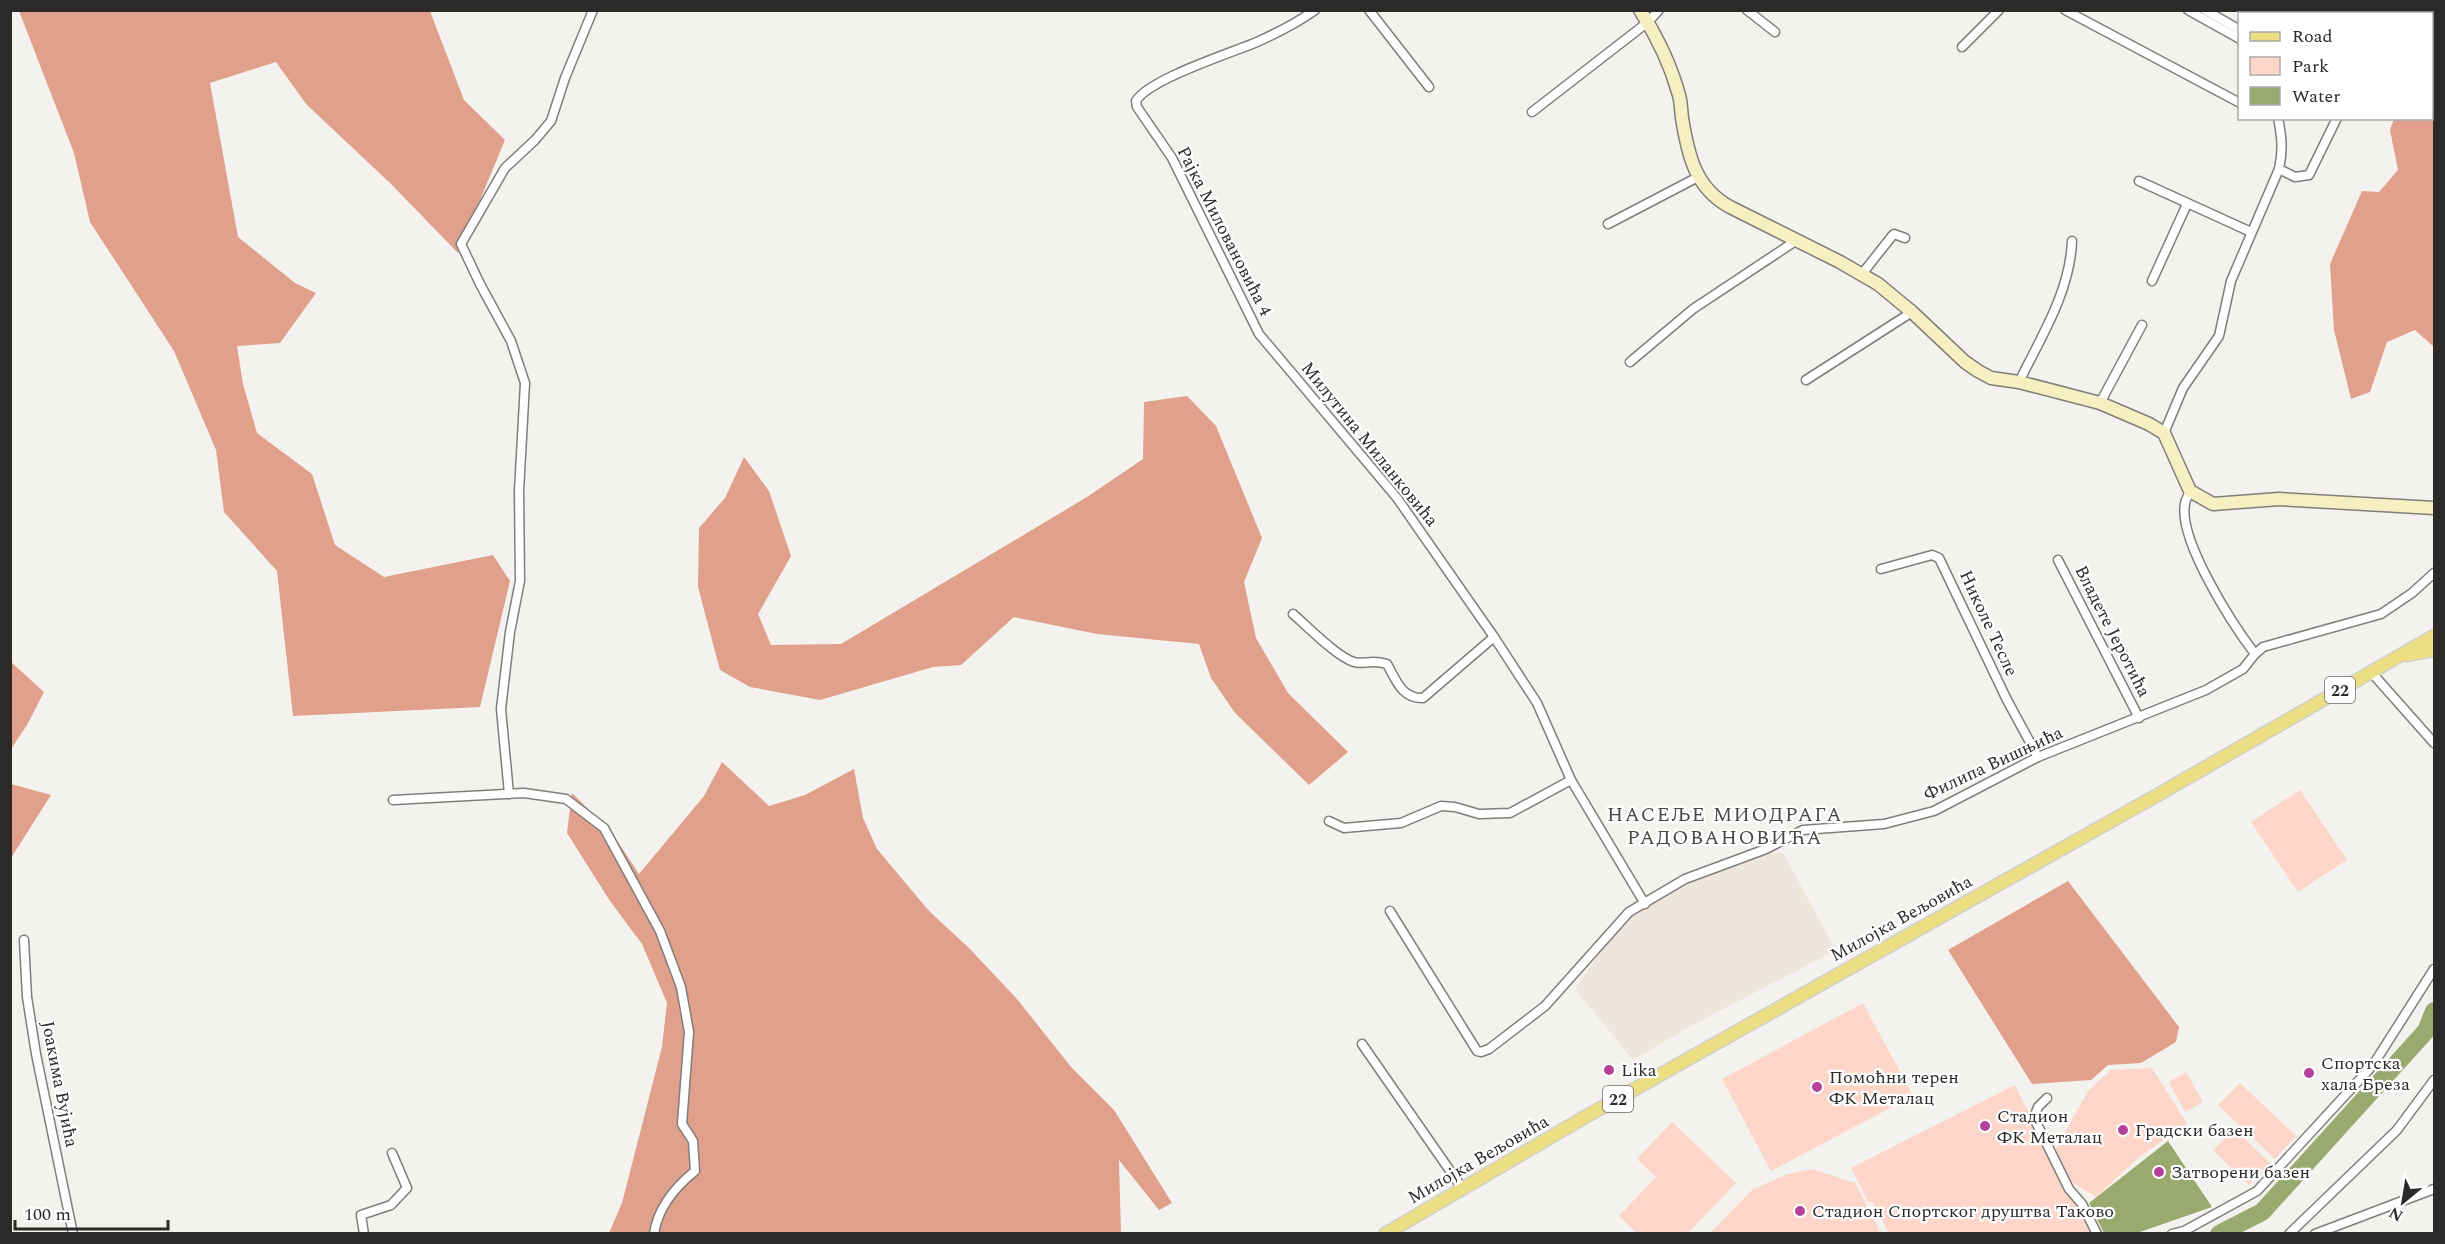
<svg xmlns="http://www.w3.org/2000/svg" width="2445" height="1244" font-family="Spectral,serif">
	<rect width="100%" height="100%" fill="#f4f2ee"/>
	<!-- built -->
	<polygon fill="#ede6dc" points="1783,853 1836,950 1691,1026 1633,1060 1575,989 1625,916 1685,879 1741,857"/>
	<!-- green -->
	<g fill="#fdd5c9">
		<polygon points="2300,790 2347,860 2298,892 2251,822"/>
		<polygon points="1863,1003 1913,1096 1771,1171 1722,1079"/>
		<polygon points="2152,1068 2187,1124 2139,1157 2096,1197 2067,1179 2054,1152 2088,1091 2111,1070"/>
		<polygon points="2186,1072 2203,1102 2185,1112 2169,1082"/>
		<polygon points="2240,1083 2296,1136 2275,1159 2218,1105"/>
		<polygon points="2015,1085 2073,1202 2081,1203 2095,1233 1889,1233 1872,1201 1868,1202 1851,1168"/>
		<polygon points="1672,1122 1736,1183 1688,1233 1637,1233 1619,1216 1656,1177 1637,1159"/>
		<polygon points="2234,1129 2270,1163 2249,1185 2213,1150"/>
		<polygon points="1813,1169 1855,1183 1881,1233 1710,1233 1753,1189 1788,1174"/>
	</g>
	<!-- forest -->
	<g fill="#e0a08b">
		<polygon points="19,11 430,11 464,100 505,140 458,253 390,183 306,104 276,62 210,83 238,237 295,283 316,293 280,343 237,346 243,384 257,433 312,474 335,545 384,577 493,555 510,581 480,707 293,716 277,571 224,512 216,450 174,351 90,222 74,153"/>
		<polygon points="2432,115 2434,116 2434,347 2415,330 2387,342 2370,392 2351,399 2334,330 2330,264 2362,191 2379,192 2398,170 2390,130 2394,119 2432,118"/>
		<polygon points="1187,396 1216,426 1262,538 1244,582 1256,638 1288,693 1348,752 1309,785 1235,713 1211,678 1199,644 1097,634 1014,617 961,665 933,667 820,700 750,687 720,670 698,587 699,528 725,498 744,457 769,491 791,556 758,614 771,645 841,644 1087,497 1143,459 1144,402"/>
		<polygon points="11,662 44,692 27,725 11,749"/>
		<polygon points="722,762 769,806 805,795 854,769 863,818 877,849 929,911 969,948 1017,999 1071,1067 1114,1110 1172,1203 1159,1210 1119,1160 1121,1233 609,1233 622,1203 662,1047 667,1003 642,944 610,901 567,833 572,793 612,833 639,874 704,796"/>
		<polygon points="11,784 51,795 11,858 10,784"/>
		<polygon points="2068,881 2179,1027 2176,1042 2141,1063 2108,1065 2091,1080 2032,1084 1948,950"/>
	</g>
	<!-- water -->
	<polygon fill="#9aaa6f" points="2168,1141 2212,1207 2137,1233 2104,1233 2089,1203"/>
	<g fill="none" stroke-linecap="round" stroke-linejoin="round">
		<!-- river -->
		<polyline stroke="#9aaa6f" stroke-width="18" points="2219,1234 2262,1212 2426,1031 2434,1011"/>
		<defs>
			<g id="street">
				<path d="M1315 10C1297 23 1277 33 1257 42 1231 53 1149 79 1136 101L1137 107 1172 158 1259 334 1397 498 1494 637 1537 703 1571 780 1645 904"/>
				<polyline points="1369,10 1429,87"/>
				<polyline points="1747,10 1775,32"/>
				<polyline points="2065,10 2240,103"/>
				<polyline points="2188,10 2240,39"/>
				<polyline points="2205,10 2240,30"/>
				<polyline points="2282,14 2284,10"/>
				<polyline points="1962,47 1999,10"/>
				<polyline points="2432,80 2434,77"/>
				<polyline points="2432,89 2434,94"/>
				<polyline points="1532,112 1648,22 1659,10"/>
				<polyline points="2279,169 2295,177 2309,175 2337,118"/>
				<polyline points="2139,181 2251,232"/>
				<polyline points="1608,224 1698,177"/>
				<polyline points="1862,274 1892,236 1894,234 1905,238"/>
				<polyline points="2152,281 2187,204"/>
				<polyline points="1630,362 1693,309 1797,240"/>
				<polyline points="1806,380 1912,312"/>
				<path d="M2019 382C2041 337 2070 292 2072 241"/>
				<polyline points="2100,403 2142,325"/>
				<path d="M2164 433 2183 388 2219 336 2231 281 2279 169C2283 151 2282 137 2278 118"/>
				<path d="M2190 491C2189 495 2185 500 2185 504 2178 540 2233 625 2255 654"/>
				<polyline points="2058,560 2139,718"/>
				<polyline points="1881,569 1932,555 1939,558 2007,700 2038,757"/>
				<path d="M1293 614C1307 626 1337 657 1354 662 1363 665 1371 659 1387 664 1396 680 1402 699 1423 698L1494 637"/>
				<polyline points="2372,673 2434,743"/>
				<polyline points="509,794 501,709 510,632 520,581 519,491 525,383 511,341 480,284 461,244 505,168 535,140 551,121 565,78 593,10"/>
				<path d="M393 800 524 793 566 799 604 828 660 931 681 987 689 1032 682 1124 693 1141 695 1171C675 1187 658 1207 654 1234"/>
				<polyline points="1329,821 1344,828 1401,823 1441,806 1455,807 1479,814 1510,813 1571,780"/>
				<polyline points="1390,911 1477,1051 1481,1052 1489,1049 1545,1006 1629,912 1685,879 1766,849 1803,830 1884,824 1934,811 2038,757 2206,690 2243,669 2255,654 2263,647 2381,614 2412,593 2434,573"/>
				<polyline points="24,940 27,997 36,1054 73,1234"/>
				<polyline points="1362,1044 1462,1188"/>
				<polyline points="2047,1098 2038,1107 2034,1118 2069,1189 2082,1204 2097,1234"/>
				<polyline points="364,1234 361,1215 391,1205 407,1188 392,1153"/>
				<polyline points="2172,1234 2184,1231 2257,1191 2373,1065 2434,969"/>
				<polyline points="2289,1234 2397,1130 2434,1080"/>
				<polyline points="2315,1234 2434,1189"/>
			</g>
			<path id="secondary" d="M1640 10C1656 35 1671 66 1679 95 1681 102 1681 110 1682 118 1688 155 1695 188 1730 207L1840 262 1878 284 1912 312 1965 362 1978 371 1991 378 2019 382 2100 403 2149 424 2164 433 2190 491 2213 504 2279 499 2434 508"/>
			<g id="primary">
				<polyline points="2406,655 2434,650"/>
				<polyline points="1385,1234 1585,1117 2161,793 2434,636"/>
			</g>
		</defs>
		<!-- street casing -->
		<use href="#street" stroke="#807e7b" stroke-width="11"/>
		<!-- secondary casing -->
		<use href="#secondary" stroke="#807e7b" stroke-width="15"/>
		<!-- primary casing -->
		<use href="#primary" stroke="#d0d0d0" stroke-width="15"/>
		<!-- street -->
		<use href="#street" stroke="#fff" stroke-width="8"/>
		<!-- secondary -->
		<use href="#secondary" stroke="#f6efc1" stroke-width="12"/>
		<!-- primary -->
		<use href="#primary" stroke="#ecdf83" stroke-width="12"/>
	</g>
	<!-- markers -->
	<g fill="#b4429c" stroke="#fff" stroke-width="2">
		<circle cx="1609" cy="1070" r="6"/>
		<circle cx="2309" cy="1073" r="6"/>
		<circle cx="1817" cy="1087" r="6"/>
		<circle cx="1985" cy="1126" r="6"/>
		<circle cx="2123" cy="1130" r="6"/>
		<circle cx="2159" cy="1172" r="6"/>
		<circle cx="1800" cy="1211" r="6"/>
	</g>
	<g text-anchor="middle" stroke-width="4.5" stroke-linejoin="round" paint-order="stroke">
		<!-- shield labels -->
		<g fill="#fff" stroke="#6b6a69" stroke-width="1.5">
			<rect x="2325" y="677" width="30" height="26" rx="4.5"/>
			<rect x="1603" y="1086" width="30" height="26" rx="4.5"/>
		</g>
		<g font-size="16" font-weight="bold" fill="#2b2a29">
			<text x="2340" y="696">22</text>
			<text x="1618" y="1105">22</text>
		</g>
		<!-- street labels -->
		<g font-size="18" fill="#2b2a29" stroke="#fff">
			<text transform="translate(1225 231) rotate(63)" y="6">Рајка Миловановића 4</text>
			<text transform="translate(1370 444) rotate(51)" y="6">Милутина Миланковића</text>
			<text transform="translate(1989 623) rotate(65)" y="6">Николе Тесле</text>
			<text transform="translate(2113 631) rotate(63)" y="6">Владете Јеротића</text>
			<text transform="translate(1993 763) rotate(-25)" y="6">Филипа Вишњића</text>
			<text transform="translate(1901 918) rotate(-29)" y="6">Милојка Вељовића</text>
			<text transform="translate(60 1084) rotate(79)" y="6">Јоакима Вујића</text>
			<text transform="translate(1478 1159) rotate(-30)" y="6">Милојка Вељовића</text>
		</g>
		<!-- poi labels -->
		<g font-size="18" fill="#2b2a29" stroke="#fff" text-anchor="start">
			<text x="2321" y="1069">Спортска<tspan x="2321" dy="21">хала Бреза</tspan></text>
			<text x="1621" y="1076">Lika</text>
			<text x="1829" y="1083">Помоћни терен<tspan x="1829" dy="21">ФК Металац</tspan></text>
			<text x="1997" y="1122">Стадион<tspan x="1997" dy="21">ФК Металац</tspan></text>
			<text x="2135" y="1136">Градски базен</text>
			<text x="2171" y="1178">Затворени базен</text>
			<text x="1812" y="1217">Стадион Спортског друштва Таково</text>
		</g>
		<!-- neighbourhood labels -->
		<g font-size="20" letter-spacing="1.5" fill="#494744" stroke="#fff">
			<text x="1725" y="821">НАСЕЉЕ МИОДРАГА<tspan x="1725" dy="23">РАДОВАНОВИЋА</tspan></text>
		</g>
	</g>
	<!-- border -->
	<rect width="2445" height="1244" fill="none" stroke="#2b2a29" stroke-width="24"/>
	<!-- legend -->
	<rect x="2238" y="12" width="195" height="108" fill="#ffffff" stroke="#aaaaa9" stroke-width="1.5"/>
	<rect x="2250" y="32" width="30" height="9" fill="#ecdf83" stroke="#aaaaa9" stroke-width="1.5"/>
	<text x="2292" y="42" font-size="18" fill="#2b2a29">Road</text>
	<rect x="2250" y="57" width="30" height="18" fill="#fdd5c9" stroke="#aaaaa9" stroke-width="1.5"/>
	<text x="2292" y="72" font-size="18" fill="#2b2a29">Park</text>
	<rect x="2250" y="87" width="30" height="18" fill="#9aaa6f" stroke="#aaaaa9" stroke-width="1.5"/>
	<text x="2292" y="102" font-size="18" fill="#2b2a29">Water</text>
	<!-- north arrow -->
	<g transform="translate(2403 1202) rotate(210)" stroke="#ffffff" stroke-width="4.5" paint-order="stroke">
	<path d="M0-4.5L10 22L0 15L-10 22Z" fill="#2b2a29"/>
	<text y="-9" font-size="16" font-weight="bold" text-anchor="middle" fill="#2b2a29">N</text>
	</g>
	<!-- scale -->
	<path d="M15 1220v9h153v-9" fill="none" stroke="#2b2a29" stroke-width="3"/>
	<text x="24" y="1220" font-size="18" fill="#2b2a29" stroke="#ffffff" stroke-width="4.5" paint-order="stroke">100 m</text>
</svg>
